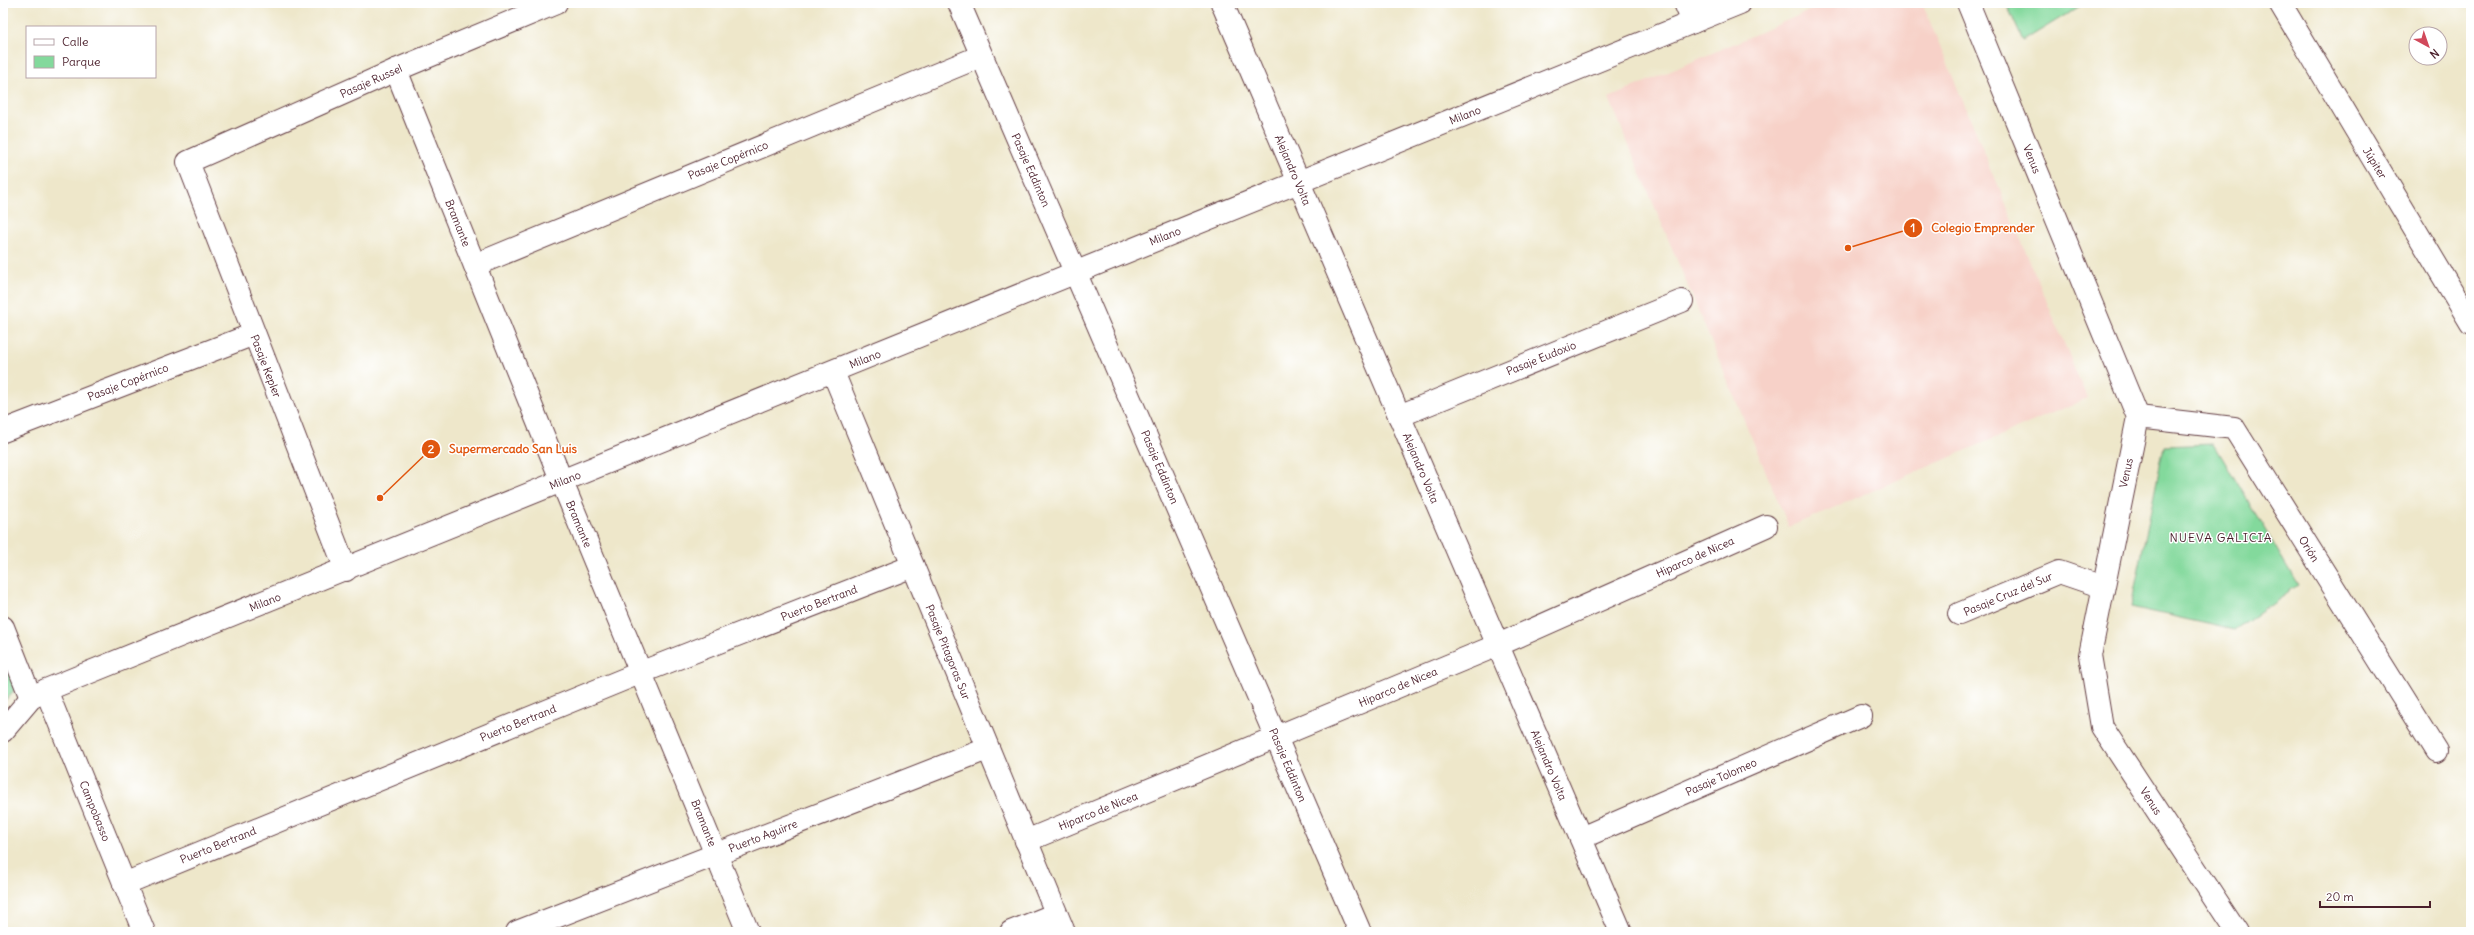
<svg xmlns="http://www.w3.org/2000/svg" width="2474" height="935" font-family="Delius,sans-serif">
	<rect width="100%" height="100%" fill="#fff"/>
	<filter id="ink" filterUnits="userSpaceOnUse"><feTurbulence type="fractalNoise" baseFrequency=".025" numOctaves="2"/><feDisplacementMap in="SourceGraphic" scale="8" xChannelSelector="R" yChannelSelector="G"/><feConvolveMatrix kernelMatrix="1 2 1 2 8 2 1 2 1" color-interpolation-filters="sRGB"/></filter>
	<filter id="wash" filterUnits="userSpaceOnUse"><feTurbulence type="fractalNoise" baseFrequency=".012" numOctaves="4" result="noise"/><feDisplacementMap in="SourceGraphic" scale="16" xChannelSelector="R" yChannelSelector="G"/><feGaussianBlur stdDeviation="0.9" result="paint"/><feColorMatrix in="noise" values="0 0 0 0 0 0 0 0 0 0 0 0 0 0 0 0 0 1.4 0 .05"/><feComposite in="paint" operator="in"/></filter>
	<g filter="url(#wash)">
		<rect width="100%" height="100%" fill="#eee7ca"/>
		<!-- built -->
		<polygon fill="#f7d1c8" points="1827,3 1922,3 2087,398 1789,527 1609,98"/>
		<!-- green -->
		<g fill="#83d99c" stroke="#667c64">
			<polygon points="2006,3 2085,3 2023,41"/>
			<polygon points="2214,444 2298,585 2234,630 2131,607 2164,446"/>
			<polygon points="3,654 16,688 3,703"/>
		</g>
	</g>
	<g filter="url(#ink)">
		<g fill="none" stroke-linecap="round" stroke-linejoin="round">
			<defs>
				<g id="minor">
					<polyline points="959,3 1360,932"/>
					<polyline points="1222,3 1621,932"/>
					<polyline points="1685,3 1693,22"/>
					<polyline points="1968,3 2138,417 2090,655 2102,727 2237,932"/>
					<polyline points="2280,3 2471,323"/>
					<polyline points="396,70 562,482 748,932"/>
					<polyline points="475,265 981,56"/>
					<polyline points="833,372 1064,932"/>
					<polyline points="1399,416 1682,301"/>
					<polyline points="2138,417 2234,428 2436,751"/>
					<polyline points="3,431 254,334"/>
					<polyline points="346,570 188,162 396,70 556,3"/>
					<polyline points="1959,614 2059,572 2103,587"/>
					<polyline points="3,627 31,698"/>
					<polyline points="46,690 144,932"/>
					<polyline points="3,731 31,698 46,690 1740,3"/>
					<polyline points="1581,838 1861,716"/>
					<polyline points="1026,841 1498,645 1766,526"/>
					<polyline points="124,884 642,672 913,566"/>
					<polyline points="517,932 987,749"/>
					<polyline points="1011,932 1056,914"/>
				</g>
			</defs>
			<!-- minor casing -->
			<use href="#minor" stroke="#633d43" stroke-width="24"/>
			<!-- minor -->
			<use href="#minor" stroke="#fff" stroke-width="22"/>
		</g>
	</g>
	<g text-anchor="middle" stroke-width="3" stroke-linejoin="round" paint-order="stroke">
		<!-- street labels -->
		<g font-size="11" fill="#4a1f2b" stroke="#fff">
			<text transform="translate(371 81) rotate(-24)" y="4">Pasaje Russel</text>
			<text transform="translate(1465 115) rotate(-22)" y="4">Milano</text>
			<text transform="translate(2032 159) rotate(68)" y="4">Venus</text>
			<text transform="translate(728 160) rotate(-22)" y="4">Pasaje Copérnico</text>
			<text transform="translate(2375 163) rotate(59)" y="4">Júpiter</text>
			<text transform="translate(1031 170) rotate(66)" y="4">Pasaje Eddinton</text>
			<text transform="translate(1293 170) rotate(67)" y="4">Alejandro Volta</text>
			<text transform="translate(458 223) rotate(68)" y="4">Bramante</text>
			<text transform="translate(1165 236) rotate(-22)" y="4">Milano</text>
			<text transform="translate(1541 358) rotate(-22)" y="4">Pasaje Eudoxio</text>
			<text transform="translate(865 359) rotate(-22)" y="4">Milano</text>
			<text transform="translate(266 366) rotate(69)" y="4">Pasaje Kepler</text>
			<text transform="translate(128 382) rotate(-21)" y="4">Pasaje Copérnico</text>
			<text transform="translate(1160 467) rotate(67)" y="4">Pasaje Eddinton</text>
			<text transform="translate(1421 468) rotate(67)" y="4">Alejandro Volta</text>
			<text transform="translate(2126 473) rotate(-78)" y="4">Venus</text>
			<text transform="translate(565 480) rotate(-22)" y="4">Milano</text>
			<text transform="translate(579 524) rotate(67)" y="4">Bramante</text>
			<text transform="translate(2309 549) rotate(58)" y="4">Orión</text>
			<text transform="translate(1695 557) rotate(-24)" y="4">Hiparco de Nicea</text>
			<text transform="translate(2008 594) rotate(-23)" y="4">Pasaje Cruz del Sur</text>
			<text transform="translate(265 602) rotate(-22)" y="4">Milano</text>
			<text transform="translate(819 603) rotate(-21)" y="4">Puerto Bertrand</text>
			<text transform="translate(948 652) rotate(68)" y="4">Pasaje Pitagoras Sur</text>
			<text transform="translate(1398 687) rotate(-23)" y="4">Hiparco de Nicea</text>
			<text transform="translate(518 723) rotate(-22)" y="4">Puerto Bertrand</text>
			<text transform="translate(1288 765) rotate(67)" y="4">Pasaje Eddinton</text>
			<text transform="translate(1549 765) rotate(67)" y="4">Alejandro Volta</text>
			<text transform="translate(1721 777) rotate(-24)" y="4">Pasaje Tolomeo</text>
			<text transform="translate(2151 801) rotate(57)" y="4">Venus</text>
			<text transform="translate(95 811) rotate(68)" y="4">Campobasso</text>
			<text transform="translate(1098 811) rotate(-22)" y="4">Hiparco de Nicea</text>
			<text transform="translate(704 823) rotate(68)" y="4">Bramante</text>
			<text transform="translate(763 836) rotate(-21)" y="4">Puerto Aguirre</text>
			<text transform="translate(218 845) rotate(-22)" y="4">Puerto Bertrand</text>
		</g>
		<!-- neighbourhood labels -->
		<g font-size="12" letter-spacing="1" fill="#4a1f2b" stroke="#fff">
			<text x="2221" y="542">NUEVA GALICIA</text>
		</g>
	</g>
	<!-- callouts -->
	<path fill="none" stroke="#e0560e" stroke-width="1.5" d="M1848 248L1913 228M380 498L431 449"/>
	<g fill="#e0560e" stroke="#fff" stroke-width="1.5">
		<circle cx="1848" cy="248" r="4"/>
		<circle cx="380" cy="498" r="4"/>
		<circle cx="1913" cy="228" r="10"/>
		<circle cx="431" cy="449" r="10"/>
	</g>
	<g font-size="12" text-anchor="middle" font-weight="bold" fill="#fff">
		<text x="1913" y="232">1</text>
		<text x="431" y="453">2</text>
	</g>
	<g font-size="12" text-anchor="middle" font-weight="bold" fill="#e0560e" stroke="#fff" stroke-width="3" stroke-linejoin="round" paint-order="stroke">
		<text x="1983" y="232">Colegio Emprender</text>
		<text x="513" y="453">Supermercado San Luis</text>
	</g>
	<!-- margin -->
	<rect width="2474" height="935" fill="none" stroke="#fff" stroke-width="16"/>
	<!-- legend -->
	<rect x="26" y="26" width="130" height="52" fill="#ffffff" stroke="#b7a5aa"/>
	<rect x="34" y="39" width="20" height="6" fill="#ffffff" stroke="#b7a5aa"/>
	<text x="62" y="46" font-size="12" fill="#4a1f2b">Calle</text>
	<rect x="34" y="56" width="20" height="12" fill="#83d99c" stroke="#b7a5aa"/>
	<text x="62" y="66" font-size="12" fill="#4a1f2b">Parque</text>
	<!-- north arrow -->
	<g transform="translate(2428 46) rotate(140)"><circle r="19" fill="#ffffff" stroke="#b7a5aa"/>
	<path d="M0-3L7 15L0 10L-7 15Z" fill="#d1495b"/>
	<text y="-6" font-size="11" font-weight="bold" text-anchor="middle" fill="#4a1f2b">N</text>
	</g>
	<!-- scale -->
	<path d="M2320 901v6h110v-6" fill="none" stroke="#4a1f2b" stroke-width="2"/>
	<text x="2326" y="901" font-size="12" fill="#4a1f2b" stroke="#ffffff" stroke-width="3" paint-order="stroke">20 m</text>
</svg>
